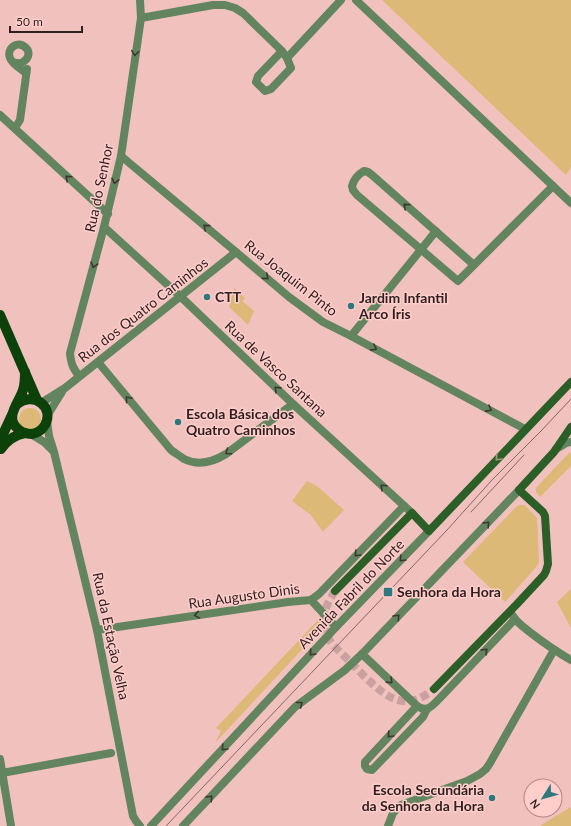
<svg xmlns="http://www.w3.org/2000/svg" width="571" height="826" font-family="Lato,sans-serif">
	<rect width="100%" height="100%" fill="#f1c1be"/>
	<!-- green -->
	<g fill="#dcb977">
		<polygon points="382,0 571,0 571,167 566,175"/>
		<polygon points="234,288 245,298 242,301 254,311 248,325 229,307"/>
		<circle cx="30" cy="419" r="11"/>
		<polygon points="571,452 571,466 540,497 536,492 536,488 567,455"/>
		<polygon points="307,481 317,486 344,510 323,532 311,515 292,501"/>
		<polygon points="519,505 525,505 537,518 539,562 537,566 505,602 463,562 515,508"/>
		<polygon points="571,589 571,628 557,602"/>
		<polygon points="318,620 322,625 321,629 215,743 221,731 216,728"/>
		<polygon points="571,807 571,826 542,826 541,825"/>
	</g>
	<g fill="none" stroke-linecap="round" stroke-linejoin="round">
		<!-- secondary-tunnel -->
		<path stroke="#caa19e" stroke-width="8" stroke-dasharray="8 4" stroke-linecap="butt" d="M335 591C322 610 319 627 333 645 343 655 353 664 362 674 385 696 404 714 434 689"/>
		<!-- minor -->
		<g stroke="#62845f" stroke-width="8">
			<polyline points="141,18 213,5 225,5 235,8 243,13 282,51 287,58 291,68 271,89 265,91 256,82 258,76 282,51"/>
			<polyline points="287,58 341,0"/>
			<path d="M13 62C24 67 34 54 25 47 17 40 6 49 10 58 12 64 21 69 26 73"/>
			<polyline points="0,115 108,214"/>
			<polyline points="15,128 20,120 27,69"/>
			<polyline points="121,156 236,252"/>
			<polyline points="104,227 181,297"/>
			<path d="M474 265 372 175 368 172 364 171C357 175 354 179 352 186L353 190 357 195 458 281 553 186"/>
			<polyline points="351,336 436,231"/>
			<path d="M98 362 171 450C175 453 180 456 184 459 198 466 213 462 226 454L293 404"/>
			<path d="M79 376C73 368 71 364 70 353L104 227 121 156 141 18 140 0"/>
			<polyline points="311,600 336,627"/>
			<path d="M513 616C517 623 525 628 531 633 544 643 557 652 571 660"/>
			<polyline points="97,630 288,602 311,600 319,594 404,506"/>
			<path d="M362 654 417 706C427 713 432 706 439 699L515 619"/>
			<polyline points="417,706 365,762 365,766 367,769 372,770 423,717 427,709"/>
			<polyline points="0,759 11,826"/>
			<polyline points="2,773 111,753"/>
			<polyline points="388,826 393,813 401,805 467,781 480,774 486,769 490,763 554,650"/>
		</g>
		<!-- tertiary -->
		<g stroke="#62845f" stroke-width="8">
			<polyline points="356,0 571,203"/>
			<polyline points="181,297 293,404 412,513"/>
			<polyline points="41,403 65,388 236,252 289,297 323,322 351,336 525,429"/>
			<polyline points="47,416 62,392"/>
			<polyline points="47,421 49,436 54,452 97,630 133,816 136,821 140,826"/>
			<polyline points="31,434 44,442 52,450"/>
			<polyline points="556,449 566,443 571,442"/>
			<polyline points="151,826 336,627 429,531"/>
			<polyline points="183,826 295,707 345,670 362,654 519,490"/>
		</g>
		<!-- secondary -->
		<g stroke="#2c5f28" stroke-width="8">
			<polyline points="335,591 412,513 429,531 571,382"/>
			<polyline points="434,689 517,604 544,575 546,571 548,564 545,516 543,512 519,490 554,452 571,427"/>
		</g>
		<!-- primary -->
		<g stroke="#0c420a" stroke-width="10">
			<polyline points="0,315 37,400"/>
			<path d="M16 405C33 390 55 407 45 425 42 430 38 433 32 434 27 434 22 433 18 429 4 417 19 403 23 390 25 384 25 378 25 372"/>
			<polyline points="0,445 4,432 12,415"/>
			<path d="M1 449C7 440 15 435 25 433"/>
		</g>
		<!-- tram -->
		<g stroke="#856765" stroke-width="1">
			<polyline points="471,512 524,455"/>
			<polyline points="166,826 447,530 492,480 541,431 571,399"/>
		</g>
	</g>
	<!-- one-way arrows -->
	<defs><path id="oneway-chevron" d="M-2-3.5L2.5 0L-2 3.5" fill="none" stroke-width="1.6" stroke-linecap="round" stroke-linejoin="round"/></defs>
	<g stroke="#3c382e">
		<use href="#oneway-chevron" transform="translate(135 53) rotate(98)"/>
		<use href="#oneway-chevron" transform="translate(68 178) rotate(-138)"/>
		<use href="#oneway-chevron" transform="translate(115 181) rotate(102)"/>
		<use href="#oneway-chevron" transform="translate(406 206) rotate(-138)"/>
		<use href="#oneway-chevron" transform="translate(206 227) rotate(-140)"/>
		<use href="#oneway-chevron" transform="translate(94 265) rotate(105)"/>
		<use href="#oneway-chevron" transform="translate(266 277) rotate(40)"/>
		<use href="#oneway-chevron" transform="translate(374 348) rotate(28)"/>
		<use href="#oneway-chevron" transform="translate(277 389) rotate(-136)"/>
		<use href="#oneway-chevron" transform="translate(128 399) rotate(-130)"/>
		<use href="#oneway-chevron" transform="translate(489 409) rotate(28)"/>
		<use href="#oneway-chevron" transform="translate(228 452) rotate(145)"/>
		<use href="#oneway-chevron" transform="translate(383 487) rotate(-137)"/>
		<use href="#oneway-chevron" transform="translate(487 524) rotate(-46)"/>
		<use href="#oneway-chevron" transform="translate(357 554) rotate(134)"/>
		<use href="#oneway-chevron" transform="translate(402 559) rotate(134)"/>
		<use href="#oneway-chevron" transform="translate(197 615) rotate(171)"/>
		<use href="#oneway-chevron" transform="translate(397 617) rotate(-47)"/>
		<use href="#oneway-chevron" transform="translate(485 651) rotate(-46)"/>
		<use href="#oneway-chevron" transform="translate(312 653) rotate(133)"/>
		<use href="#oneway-chevron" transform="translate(390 681) rotate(44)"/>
		<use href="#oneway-chevron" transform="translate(300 704) rotate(-38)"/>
		<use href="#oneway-chevron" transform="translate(390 735) rotate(133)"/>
		<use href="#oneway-chevron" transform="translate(224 748) rotate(133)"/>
		<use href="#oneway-chevron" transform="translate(210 798) rotate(-47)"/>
	</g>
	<use stroke="#a09c82" href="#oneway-chevron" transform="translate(498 458) rotate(133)"/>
	<!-- markers -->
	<g fill="#2f787e" stroke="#fececb" stroke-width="1.5">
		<circle cx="207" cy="297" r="4"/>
		<circle cx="351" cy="306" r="4"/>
		<circle cx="178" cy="422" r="4"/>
		<rect x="383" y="587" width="10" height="10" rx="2"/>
		<circle cx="492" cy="798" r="4"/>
	</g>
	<g text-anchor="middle" stroke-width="3" stroke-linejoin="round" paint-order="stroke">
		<!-- street labels -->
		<g font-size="14" fill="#301f1e" stroke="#fececb">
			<text transform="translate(99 188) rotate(-78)" y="5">Rua do Senhor</text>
			<text transform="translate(291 278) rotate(38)" y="5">Rua Joaquim Pinto</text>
			<text transform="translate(143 310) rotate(-38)" y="5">Rua dos Quatro Caminhos</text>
			<text transform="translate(276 369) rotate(43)" y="5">Rua de Vasco Santana</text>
			<text transform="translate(351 594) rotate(-46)" y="5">Avenida Fabril do Norte</text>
			<text transform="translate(244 596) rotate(-8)" y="5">Rua Augusto Dinis</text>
			<text transform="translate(111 636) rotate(78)" y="5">Rua da Estação Velha</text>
		</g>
		<!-- poi labels -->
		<g font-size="14" font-weight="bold" fill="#301f1e" stroke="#fececb" text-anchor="start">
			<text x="215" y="302">CTT</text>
			<text x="359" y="303">Jardim Infantil<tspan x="359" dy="16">Arco Íris</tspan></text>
			<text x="186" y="419">Escola Básica dos<tspan x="186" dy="16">Quatro Caminhos</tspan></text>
			<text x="397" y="597">Senhora da Hora</text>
			<text x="484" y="795" text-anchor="end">Escola Secundária<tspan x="484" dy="16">da Senhora da Hora</tspan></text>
		</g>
	</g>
	<!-- north arrow -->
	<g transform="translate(543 798) rotate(233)"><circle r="19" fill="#fececb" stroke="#ac8886"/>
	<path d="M0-3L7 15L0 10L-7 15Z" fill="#2f787e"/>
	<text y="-6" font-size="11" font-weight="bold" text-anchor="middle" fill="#301f1e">N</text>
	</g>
	<!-- scale -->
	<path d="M10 26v6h72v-6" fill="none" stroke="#301f1e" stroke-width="2"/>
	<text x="16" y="26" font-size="12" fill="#301f1e" stroke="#fececb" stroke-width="3" paint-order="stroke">50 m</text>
</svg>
